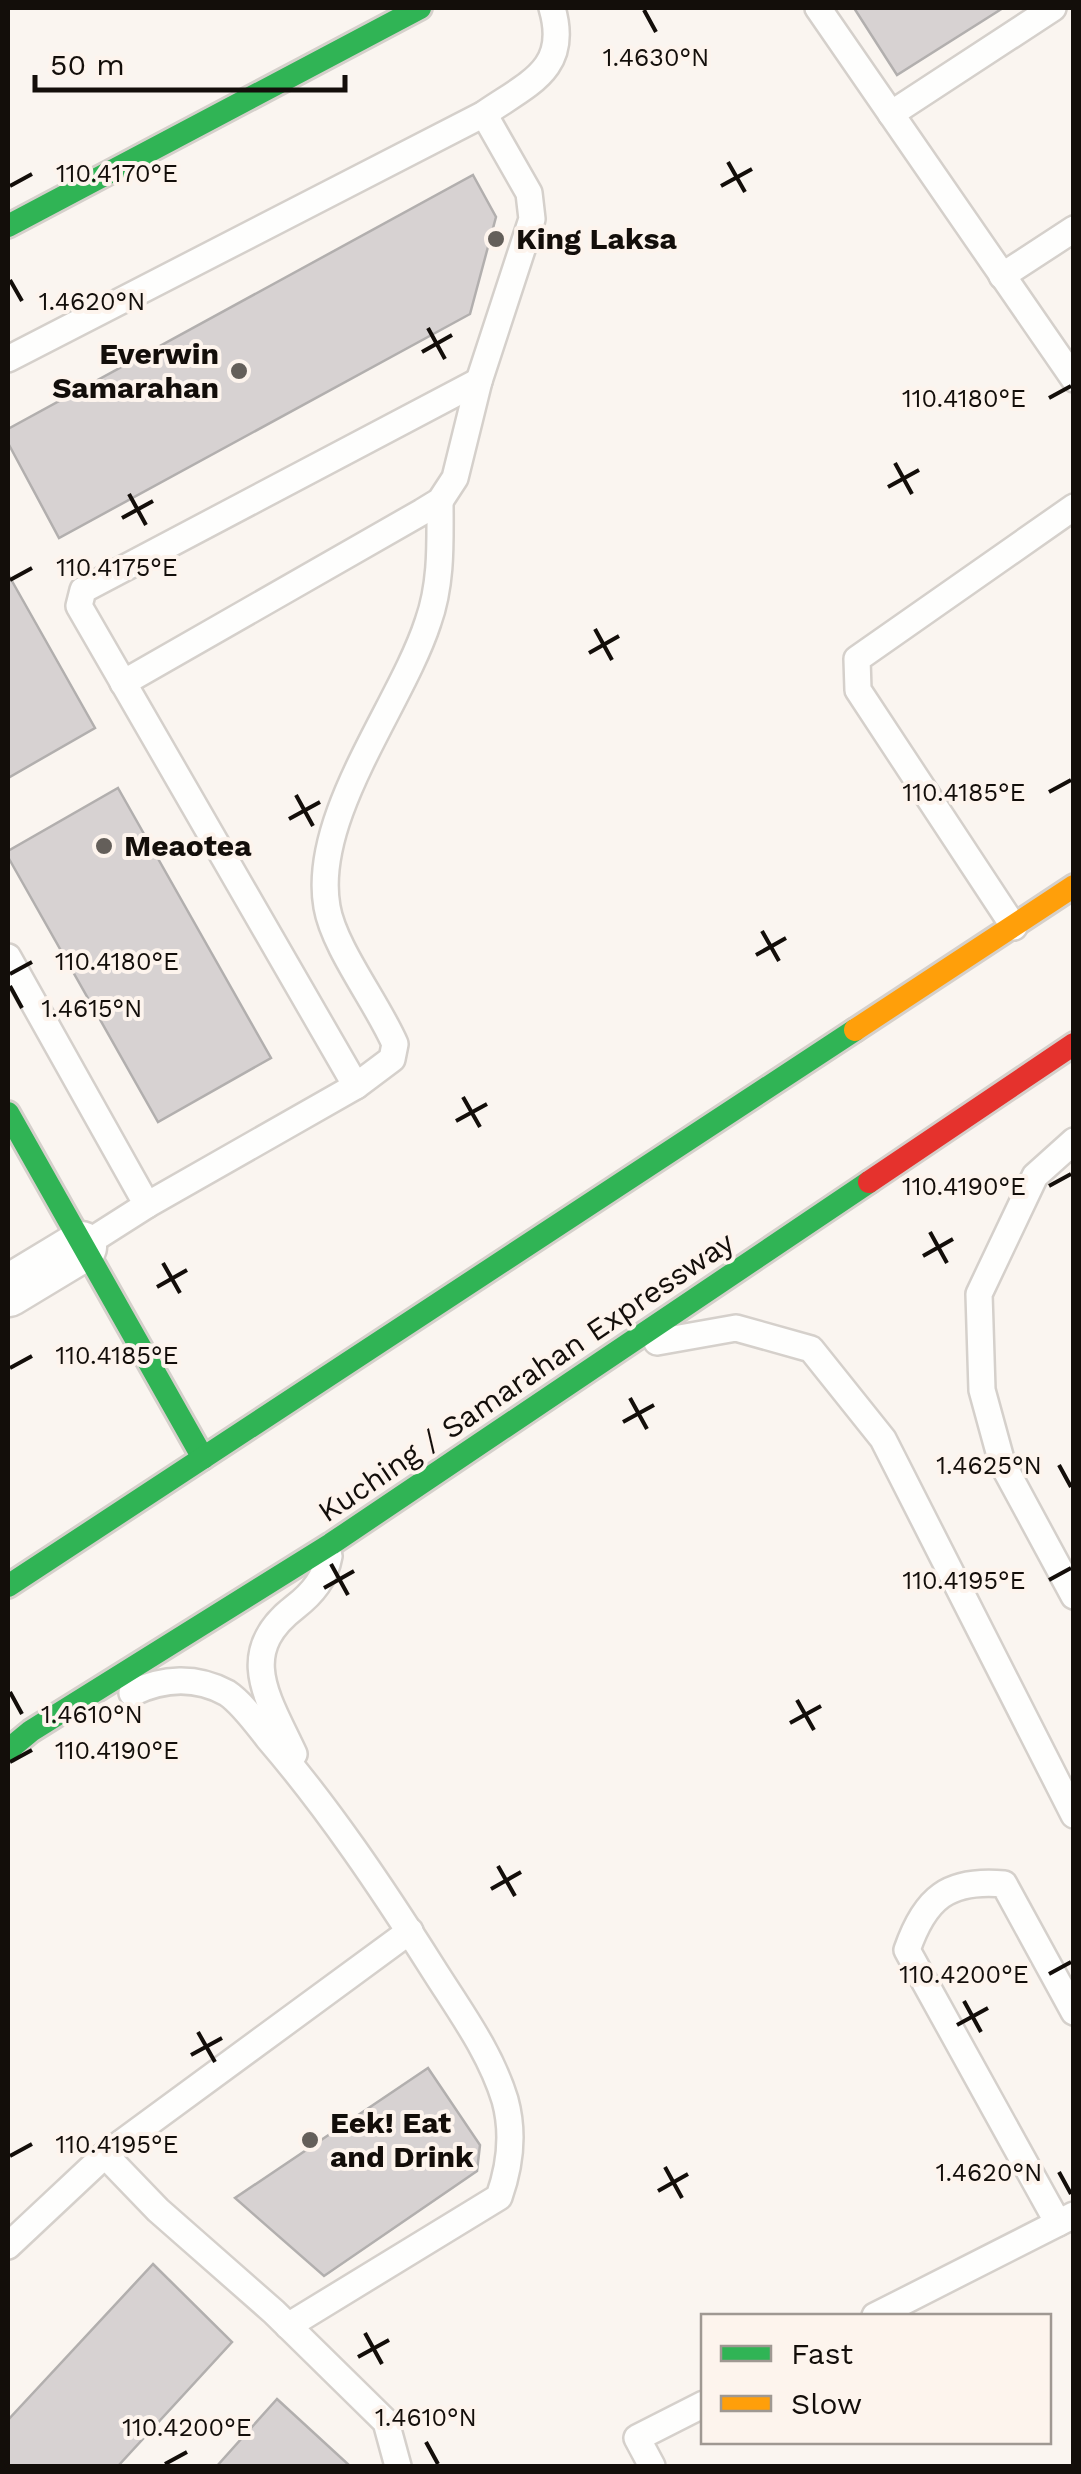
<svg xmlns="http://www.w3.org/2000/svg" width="1081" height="2474" font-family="'Work Sans',sans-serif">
	<rect width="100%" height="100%" fill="#faf5f0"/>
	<!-- building -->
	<g fill="#d7d2d2" stroke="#b2afae" stroke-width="2.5">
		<polygon points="854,8 1003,8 897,75"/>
		<polygon points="473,175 496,217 470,314 59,538 8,443 8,429"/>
		<polygon points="8,574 95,728 8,778"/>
		<polygon points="118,788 271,1058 158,1122 8,857 8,851"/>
		<polygon points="428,2068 480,2145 477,2171 324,2276 235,2198"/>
		<polygon points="153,2264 232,2342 118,2466 8,2466 8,2420"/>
		<polygon points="277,2399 350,2466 217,2466"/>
	</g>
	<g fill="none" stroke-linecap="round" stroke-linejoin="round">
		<defs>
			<g id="lane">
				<polyline points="818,8 1074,379"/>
				<polyline points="891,114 1053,8"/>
				<polyline points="1002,276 1074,229"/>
				<path d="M8 359 484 114C529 83 570 69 552 8"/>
				<polyline points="123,683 422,512 440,501 455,478 479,381 532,219 529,193 484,114"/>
				<polyline points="1014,927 858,690 857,659 1074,507"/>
				<polyline points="8,957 147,1205 81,1247"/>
				<path d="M356 1086 392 1059 395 1044C378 1004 334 948 327 907 311 817 401 705 428 622 442 583 440 541 440 501"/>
				<polyline points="1074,1141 1035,1176 979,1294 982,1390 1002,1463 1074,1596"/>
				<polyline points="147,1205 356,1086 79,606 83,590 479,381"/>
				<polyline points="657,1342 736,1328 811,1349 883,1439 1074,1815"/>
				<path d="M132 1693C163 1678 196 1676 227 1693 242 1703 257 1724 268 1738 329 1809 382 1888 432 1967 459 2010 490 2051 505 2100 514 2133 510 2166 499 2197L288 2326"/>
				<path d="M294 1754C268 1698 235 1653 295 1607 313 1593 325 1578 329 1556"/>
				<polyline points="105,2155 158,2210 274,2312 386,2422 398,2466"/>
				<path d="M1058 2223 907 1950C925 1898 948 1879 1004 1884L1074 2012"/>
				<polyline points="8,2246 105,2155 410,1931"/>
				<polyline points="875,2316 1074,2215"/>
				<polyline points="652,2466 637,2438 704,2404"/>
			</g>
			<polyline id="street" points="8,1291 81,1247"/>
			<g id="fast">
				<polyline points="8,226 420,8"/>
				<polyline points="8,1113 203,1458"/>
				<polyline points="8,1586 855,1030"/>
				<polyline points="8,1750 31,1731 331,1544 869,1182"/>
			</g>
			<polyline id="slow" points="855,1030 1074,886"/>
			<polyline id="jam" points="869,1182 1074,1044"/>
		</defs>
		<!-- lane casing -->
		<use href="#lane" stroke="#d5d0cb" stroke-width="30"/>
		<!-- street casing -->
		<use href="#street" stroke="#d5d0cb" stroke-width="55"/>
		<!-- fast casing -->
		<use href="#fast" stroke="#d5d0cb" stroke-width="28"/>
		<!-- slow casing -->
		<use href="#slow" stroke="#d5d0cb" stroke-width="28"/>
		<!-- jam casing -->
		<use href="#jam" stroke="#d5d0cb" stroke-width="28"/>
		<!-- lane -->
		<use href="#lane" stroke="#fefefd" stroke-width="25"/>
		<!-- street -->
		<use href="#street" stroke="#fefefd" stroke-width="50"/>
		<!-- fast -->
		<use href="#fast" stroke="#30b455" stroke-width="22"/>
		<!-- slow -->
		<use href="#slow" stroke="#ff9f0a" stroke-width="22"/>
		<!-- jam -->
		<use href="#jam" stroke="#e5322d" stroke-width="22"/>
	</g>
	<!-- ticks -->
	<path fill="none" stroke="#130e0a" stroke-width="4" d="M644 10 656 32M728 162 745 192M10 186 32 174M721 186 752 169M10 280 22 301M428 328 445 359M422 352 452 335M1049 398 1071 386M895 463 912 494M888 487 919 470M129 494 146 525M122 518 153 501M10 580 32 568M595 629 612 660M589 653 619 636M1049 792 1071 780M296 795 313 826M289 819 320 802M762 931 779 961M756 955 786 938M10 974 32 962M10 986 22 1008M463 1097 480 1127M456 1121 487 1104M1049 1186 1071 1174M930 1232 947 1263M923 1256 953 1239M163 1263 180 1293M157 1287 187 1270M10 1368 32 1356M630 1398 647 1429M623 1422 654 1405M1059 1465 1071 1487M331 1564 348 1595M1049 1580 1071 1568M324 1588 354 1571M10 1692 22 1714M797 1700 814 1730M790 1723 821 1706M10 1762 32 1750M498 1866 515 1896M491 1889 521 1872M1049 1974 1071 1962M964 2001 981 2032M957 2025 988 2008M198 2032 215 2062M191 2055 222 2038M10 2156 32 2144M665 2167 682 2198M1059 2172 1071 2194M658 2191 688 2174M365 2333 382 2364M358 2357 389 2340M426 2442 438 2464M165 2464 187 2452"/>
	<!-- markers -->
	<g fill="#645f5a" stroke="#fdf4ed" stroke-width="4">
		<circle cx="496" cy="239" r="10"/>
		<circle cx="239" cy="371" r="10"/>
		<circle cx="104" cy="846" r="10"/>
		<circle cx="310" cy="2140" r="10"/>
	</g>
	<g text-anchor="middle" stroke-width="8" stroke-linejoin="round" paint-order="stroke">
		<!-- poi labels -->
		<g font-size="30" font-weight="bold" fill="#130e0a" stroke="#fdf4ed" text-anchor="start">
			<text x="516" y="249">King Laksa</text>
			<text x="219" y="364" text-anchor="end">Everwin<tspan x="219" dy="34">Samarahan</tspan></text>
			<text x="124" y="856">Meaotea</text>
			<text x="330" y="2133">Eek! Eat<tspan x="330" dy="34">and Drink</tspan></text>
		</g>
		<!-- street labels -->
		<g font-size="30" fill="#130e0a" stroke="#fdf4ed">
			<text transform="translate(526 1377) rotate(-34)" y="10">Kuching / Samarahan Expressway</text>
		</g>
	</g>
	<g font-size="25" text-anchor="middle" fill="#130e0a" stroke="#fdf4ed" stroke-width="8" stroke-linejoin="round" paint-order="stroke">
		<text x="656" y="66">1.4630°N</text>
		<text x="117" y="182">110.4170°E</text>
		<text x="92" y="310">1.4620°N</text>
		<text x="964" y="407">110.4180°E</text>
		<text x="117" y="576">110.4175°E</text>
		<text x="964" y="801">110.4185°E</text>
		<text x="117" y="970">110.4180°E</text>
		<text x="92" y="1017">1.4615°N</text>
		<text x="964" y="1195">110.4190°E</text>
		<text x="117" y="1364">110.4185°E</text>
		<text x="989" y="1474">1.4625°N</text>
		<text x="964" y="1589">110.4195°E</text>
		<text x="92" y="1723">1.4610°N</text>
		<text x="117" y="1759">110.4190°E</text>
		<text x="964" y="1983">110.4200°E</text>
		<text x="117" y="2153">110.4195°E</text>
		<text x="989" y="2181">1.4620°N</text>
		<text x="426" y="2426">1.4610°N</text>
		<text x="187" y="2436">110.4200°E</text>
	</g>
	<!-- border -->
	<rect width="1081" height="2474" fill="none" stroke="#130e0a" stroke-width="20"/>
	<!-- legend -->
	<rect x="701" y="2314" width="350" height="130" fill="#fdf4ed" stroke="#9f9892" stroke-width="2.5"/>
	<rect x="721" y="2346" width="50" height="15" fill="#30b455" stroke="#9f9892" stroke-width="2.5"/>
	<text x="791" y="2364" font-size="30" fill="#130e0a">Fast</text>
	<rect x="721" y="2396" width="50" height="15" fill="#ff9f0a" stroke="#9f9892" stroke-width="2.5"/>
	<text x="791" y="2414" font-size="30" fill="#130e0a">Slow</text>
	<!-- scale -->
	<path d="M35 75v15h310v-15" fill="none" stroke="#130e0a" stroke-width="5"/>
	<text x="50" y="75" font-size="30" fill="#130e0a" stroke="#fdf4ed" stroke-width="8" paint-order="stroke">50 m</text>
</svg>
